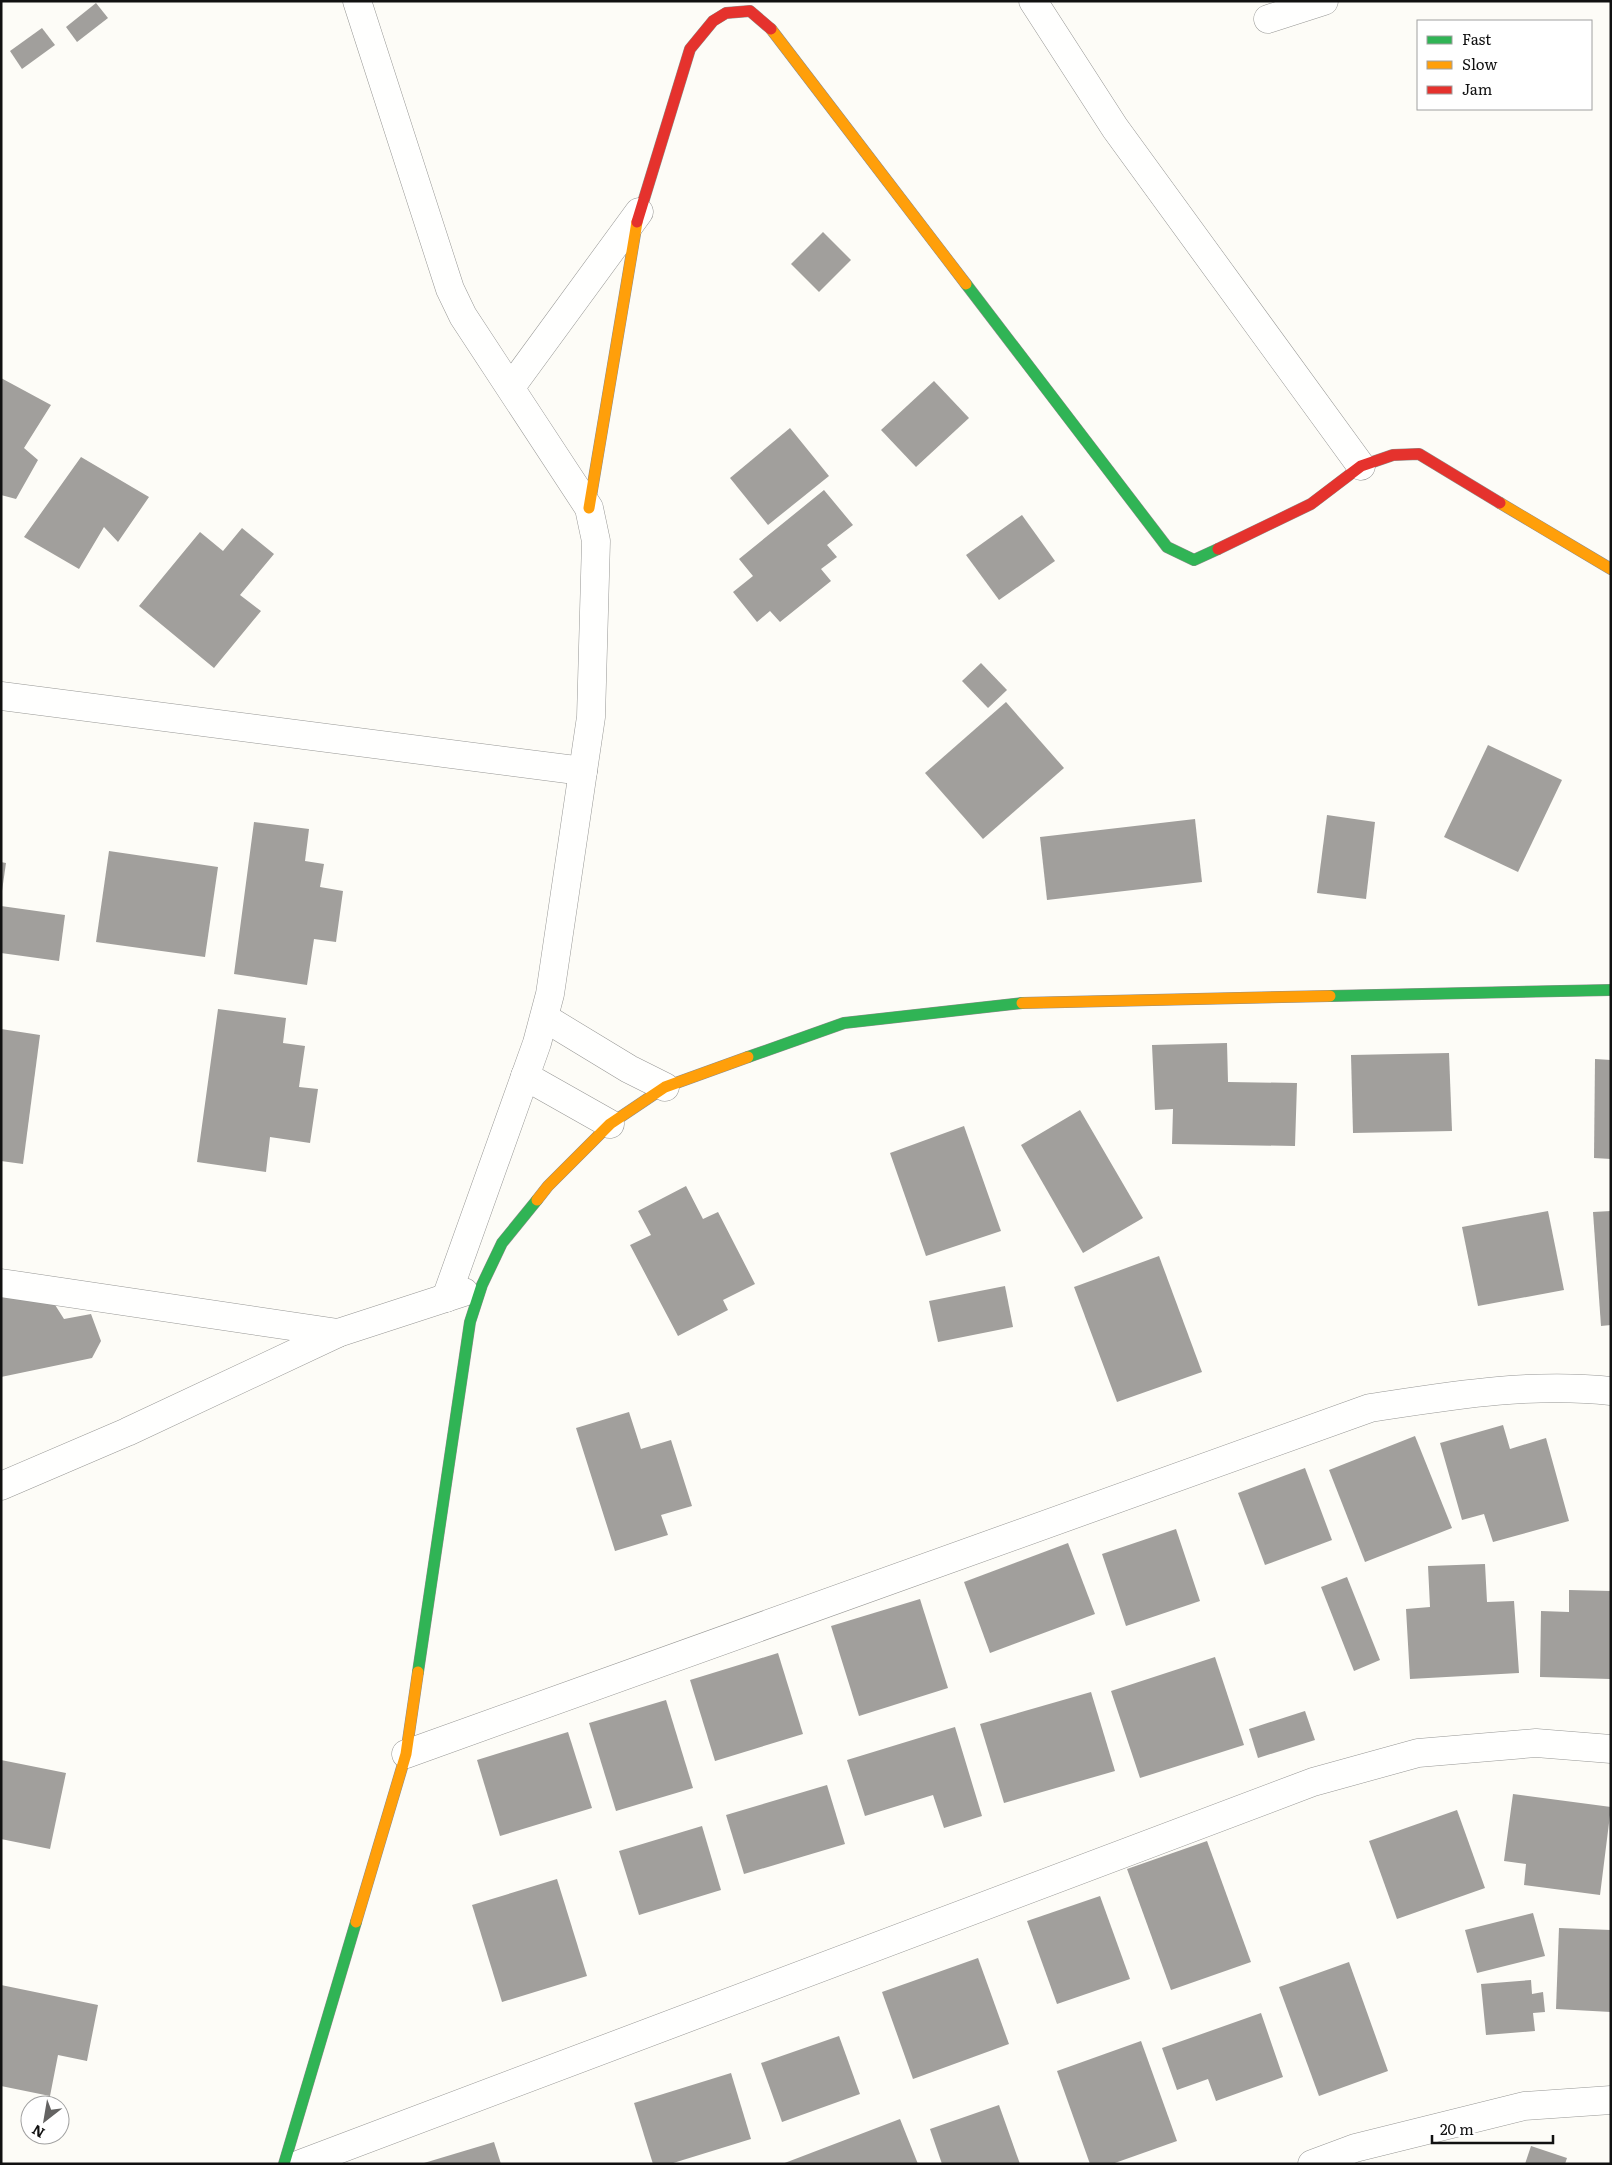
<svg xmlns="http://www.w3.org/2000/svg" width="1612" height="2165" font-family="Literata,serif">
	<rect width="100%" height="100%" fill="#fdfcf7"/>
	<!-- building -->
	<g fill="#a19f9c">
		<polygon points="96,3 108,18 77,42 66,27"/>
		<polygon points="42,28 55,45 22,69 10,51"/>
		<polygon points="823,232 851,260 819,292 791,264"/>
		<polygon points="1,378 51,405 24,448 38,460 16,499 1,495"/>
		<polygon points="934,381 969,418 916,467 881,430"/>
		<polygon points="790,428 829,476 768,525 730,478"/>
		<polygon points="81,457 149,497 118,542 104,527 79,569 24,537"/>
		<polygon points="824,490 853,525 827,545 837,557 821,569 831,581 780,622 770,611 757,622 733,592 753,576 739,559"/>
		<polygon points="1022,515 1055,561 999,600 966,555"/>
		<polygon points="242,528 274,554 240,595 261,611 214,668 139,606 200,532 223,551"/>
		<polygon points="981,663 1007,690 988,708 962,681"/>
		<polygon points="1006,702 1064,768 983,839 925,773"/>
		<polygon points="1488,745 1562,780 1518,872 1444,837"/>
		<polygon points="1327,815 1375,822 1366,899 1317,893"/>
		<polygon points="1195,819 1202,882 1047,900 1040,837"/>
		<polygon points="254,822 309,829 305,861 324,864 320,887 343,891 336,942 314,939 307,985 234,974"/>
		<polygon points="109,851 218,867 205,957 96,942"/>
		<polygon points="1,862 6,863 2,891 1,891"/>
		<polygon points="1,906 65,915 59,961 1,953"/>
		<polygon points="218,1009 286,1018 283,1043 305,1046 299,1087 318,1089 310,1143 270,1137 266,1172 197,1162"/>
		<polygon points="1,1029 40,1035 23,1164 1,1161"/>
		<polygon points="1227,1043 1228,1082 1297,1083 1295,1146 1172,1144 1173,1109 1155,1110 1152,1045"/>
		<polygon points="1449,1053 1452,1131 1353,1133 1351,1055"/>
		<polygon points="1595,1059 1611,1060 1611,1159 1594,1158"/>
		<polygon points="1080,1110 1143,1218 1083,1253 1021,1145"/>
		<polygon points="964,1126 1001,1231 926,1256 890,1153"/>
		<polygon points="686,1186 703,1219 718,1212 755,1284 723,1300 728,1310 678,1336 630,1245 651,1235 638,1211"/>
		<polygon points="1548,1211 1564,1290 1478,1306 1462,1227"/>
		<polygon points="1611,1211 1611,1325 1601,1326 1593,1212"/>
		<polygon points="1159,1256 1202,1372 1117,1402 1074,1287"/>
		<polygon points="1005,1286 1013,1327 938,1342 929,1301"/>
		<polygon points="1,1297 50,1297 64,1319 91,1314 101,1341 92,1358 1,1377"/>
		<polygon points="629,1412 641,1449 671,1440 692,1506 661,1515 668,1535 615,1551 576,1428"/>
		<polygon points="1503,1425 1510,1449 1546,1438 1569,1521 1493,1542 1484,1514 1462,1520 1440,1443"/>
		<polygon points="1415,1436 1452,1528 1365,1562 1329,1470"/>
		<polygon points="1305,1468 1332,1540 1265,1565 1238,1493"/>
		<polygon points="1176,1529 1200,1601 1126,1626 1102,1554"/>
		<polygon points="1068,1543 1095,1614 990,1653 964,1582"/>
		<polygon points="1485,1564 1487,1602 1514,1601 1519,1673 1410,1679 1406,1609 1430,1607 1428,1566"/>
		<polygon points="1347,1577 1380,1660 1354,1671 1321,1587"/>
		<polygon points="1569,1590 1611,1591 1610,1679 1540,1677 1541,1611 1569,1612"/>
		<polygon points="920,1599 948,1688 859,1716 831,1626"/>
		<polygon points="778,1653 803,1734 715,1761 690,1680"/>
		<polygon points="1215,1657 1244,1745 1140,1778 1111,1691"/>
		<polygon points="1091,1692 1115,1771 1004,1803 980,1724"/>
		<polygon points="666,1700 693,1788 616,1811 589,1723"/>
		<polygon points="1305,1711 1315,1740 1258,1758 1249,1729"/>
		<polygon points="955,1727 982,1816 944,1828 933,1795 865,1816 847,1760"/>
		<polygon points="568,1732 592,1808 500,1836 477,1760"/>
		<polygon points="1,1760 66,1773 50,1849 1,1839"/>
		<polygon points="827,1785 845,1844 744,1874 726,1815"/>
		<polygon points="1513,1794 1611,1807 1600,1895 1524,1885 1526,1864 1504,1861"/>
		<polygon points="1457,1810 1485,1888 1397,1919 1369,1841"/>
		<polygon points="702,1826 721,1890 639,1915 619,1851"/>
		<polygon points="1207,1841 1251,1962 1171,1990 1127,1869"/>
		<polygon points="557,1879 587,1976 502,2002 472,1905"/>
		<polygon points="1100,1896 1130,1979 1057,2004 1027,1921"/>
		<polygon points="1533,1913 1545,1956 1477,1973 1465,1930"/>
		<polygon points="1559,1928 1611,1930 1611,2012 1556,2009"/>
		<polygon points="978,1958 1009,2044 913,2079 882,1992"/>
		<polygon points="1349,1962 1388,2071 1319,2096 1279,1987"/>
		<polygon points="1531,1980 1532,1994 1543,1992 1545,2012 1533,2013 1535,2031 1486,2035 1481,1984"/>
		<polygon points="1,1985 98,2005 87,2061 58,2055 50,2096 1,2086"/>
		<polygon points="1261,2013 1283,2077 1216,2101 1208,2079 1177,2090 1162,2048"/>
		<polygon points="839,2036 860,2094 782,2122 761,2063"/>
		<polygon points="1141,2041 1177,2141 1112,2164 1090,2164 1057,2071"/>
		<polygon points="731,2073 751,2139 670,2164 653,2164 634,2103"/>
		<polygon points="999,2105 1020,2164 942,2164 930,2129"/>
		<polygon points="900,2119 918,2164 782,2164"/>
		<polygon points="494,2142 501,2164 424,2164 424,2163"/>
		<polygon points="1531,2146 1567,2158 1565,2164 1525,2164"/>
	</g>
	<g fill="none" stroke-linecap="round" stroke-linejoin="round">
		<defs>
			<g id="street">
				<polyline points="357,1 450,289 463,316 589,508 596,541 591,717 550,994 537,1043 446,1298"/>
				<polyline points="1033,1 1115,128 1361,466"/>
				<polyline points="1268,19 1324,1"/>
				<polyline points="511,387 639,212"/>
				<polyline points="1,696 583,771"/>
				<polyline points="545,1018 629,1069 665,1087"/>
				<polyline points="525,1076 610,1124"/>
				<polyline points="1,1283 338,1333"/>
				<polyline points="1,1486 127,1432 338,1333 464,1292"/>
				<path d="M406 1754 1370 1408C1449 1396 1530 1382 1611 1391"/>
				<polyline points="300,2164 1313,1782 1418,1753 1536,1743 1611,1749"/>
				<polyline points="1312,2164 1355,2148 1524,2106 1611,2100"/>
			</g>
			<g id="fast">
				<polyline points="966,284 1167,547 1194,560 1218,549"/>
				<polyline points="1330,996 1611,990"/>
				<polyline points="748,1057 844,1023 1022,1003"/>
				<polyline points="418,1672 470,1322 482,1285 502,1243 537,1200"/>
				<polyline points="284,2164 356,1922"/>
			</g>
			<g id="slow">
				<polyline points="771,29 966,284"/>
				<polyline points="1500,503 1611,569"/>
				<polyline points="589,508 637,222"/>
				<polyline points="1022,1003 1330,996"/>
				<polyline points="537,1200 548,1186 610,1124 665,1087 748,1057"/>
				<polyline points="356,1922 406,1754 418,1672"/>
			</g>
			<g id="jam">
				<polyline points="637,222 690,49 713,21 726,13 750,11 771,29"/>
				<polyline points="1218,549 1311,504 1361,466 1393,455 1419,454 1500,503"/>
			</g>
		</defs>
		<!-- street casing -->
		<use href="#street" stroke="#979795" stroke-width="29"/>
		<!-- fast casing -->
		<use href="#fast" stroke="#8e8d8b" stroke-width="12"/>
		<!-- slow casing -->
		<use href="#slow" stroke="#8e8d8b" stroke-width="12"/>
		<!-- jam casing -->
		<use href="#jam" stroke="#8e8d8b" stroke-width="12"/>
		<!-- street -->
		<use href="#street" stroke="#fffffe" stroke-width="28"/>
		<!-- fast -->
		<use href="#fast" stroke="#30b455" stroke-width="11"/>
		<!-- slow -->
		<use href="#slow" stroke="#ff9f0a" stroke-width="11"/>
		<!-- jam -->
		<use href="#jam" stroke="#e5322d" stroke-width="11"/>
	</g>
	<!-- border -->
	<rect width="1612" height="2165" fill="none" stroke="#111111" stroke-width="5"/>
	<!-- legend -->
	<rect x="1417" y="20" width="175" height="90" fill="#ffffff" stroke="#a0a0a0"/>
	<rect x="1427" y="36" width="25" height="8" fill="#30b455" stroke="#a0a0a0"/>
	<text x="1462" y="45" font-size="15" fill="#111111">Fast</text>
	<rect x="1427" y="61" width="25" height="8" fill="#ff9f0a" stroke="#a0a0a0"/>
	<text x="1462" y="70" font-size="15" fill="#111111">Slow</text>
	<rect x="1427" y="86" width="25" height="8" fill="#e5322d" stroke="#a0a0a0"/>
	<text x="1462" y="95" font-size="15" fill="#111111">Jam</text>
	<!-- north arrow -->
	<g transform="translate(45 2120) rotate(211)"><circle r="24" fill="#ffffff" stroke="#a0a0a0"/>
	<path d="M0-4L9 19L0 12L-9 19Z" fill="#646362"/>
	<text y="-8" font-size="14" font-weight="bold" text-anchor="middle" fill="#111111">N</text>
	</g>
	<!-- scale -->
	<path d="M1432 2135v8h121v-8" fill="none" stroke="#111111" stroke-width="2.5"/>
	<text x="1440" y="2135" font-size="15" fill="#111111" stroke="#ffffff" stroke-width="4" paint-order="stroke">20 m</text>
</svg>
